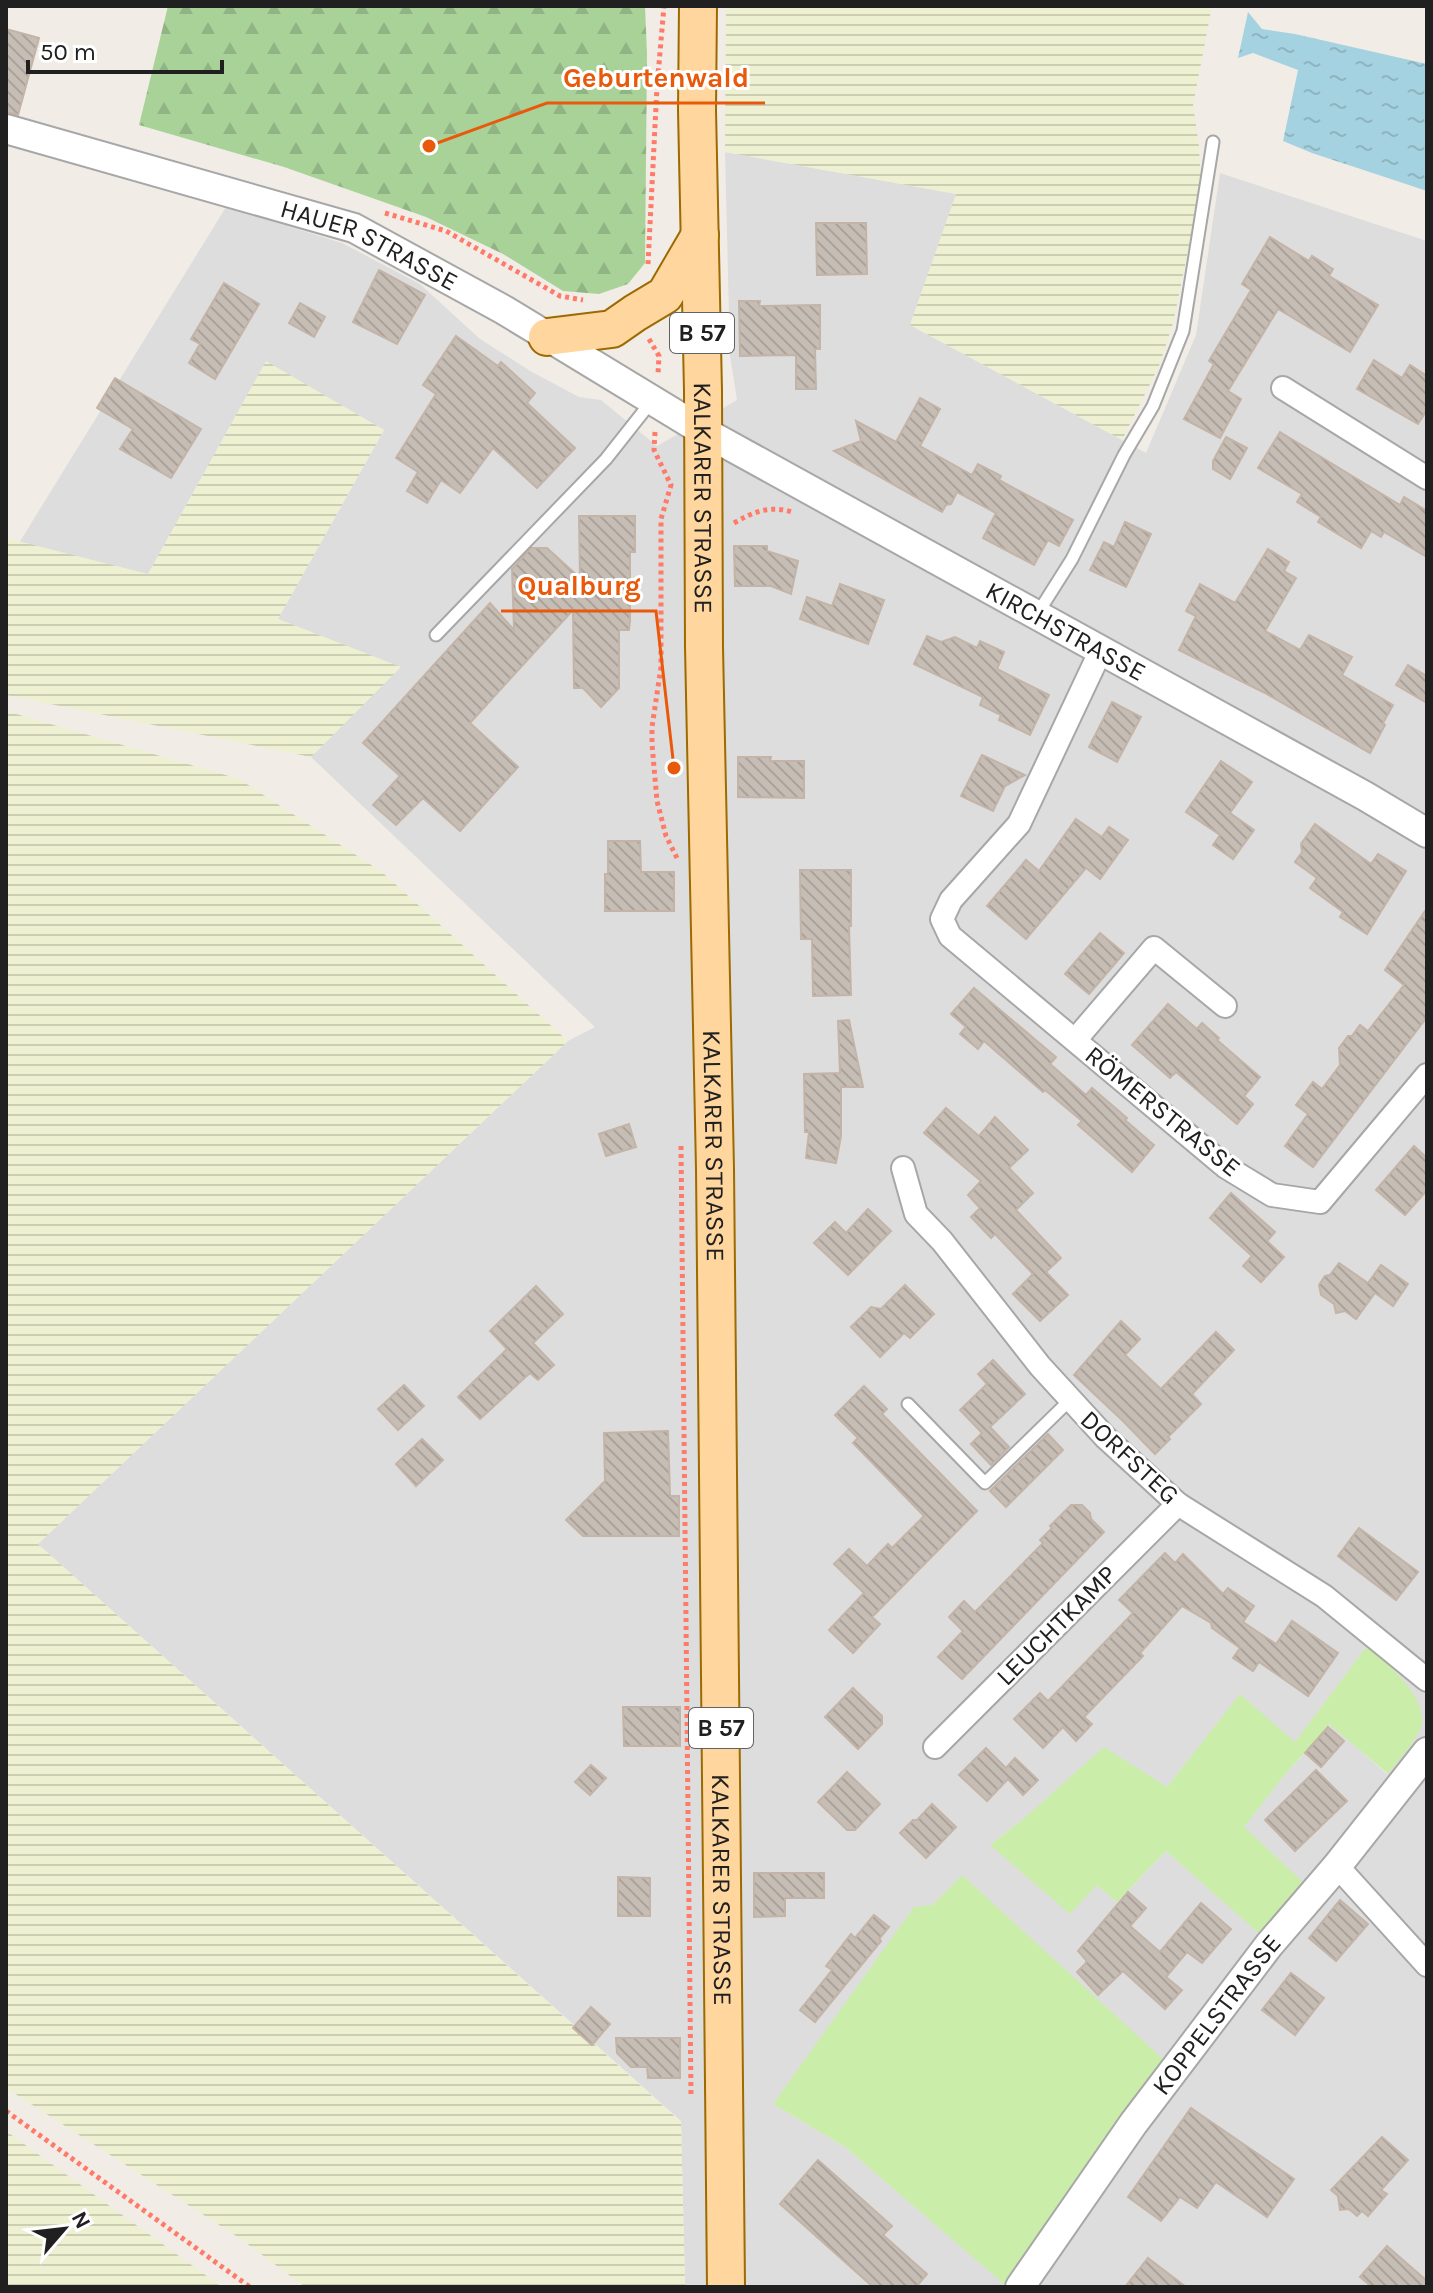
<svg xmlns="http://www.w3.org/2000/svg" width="1433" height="2293" font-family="Karla,sans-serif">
	<defs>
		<pattern id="farmland-rules" width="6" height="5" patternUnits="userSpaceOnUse" patternTransform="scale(2)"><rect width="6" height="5" fill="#edf0d1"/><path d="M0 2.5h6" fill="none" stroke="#cbceb3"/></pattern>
		<pattern id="forest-firs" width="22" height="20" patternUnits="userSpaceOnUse" patternTransform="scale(2)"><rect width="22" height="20" fill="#a9d299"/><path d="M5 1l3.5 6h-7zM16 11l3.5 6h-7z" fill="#91b484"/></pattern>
		<pattern id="water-ripples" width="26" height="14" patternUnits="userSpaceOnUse" patternTransform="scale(2)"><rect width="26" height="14" fill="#a5d2e0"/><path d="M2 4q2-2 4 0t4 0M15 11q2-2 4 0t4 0" fill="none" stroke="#8eb4c0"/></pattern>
		<pattern id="building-back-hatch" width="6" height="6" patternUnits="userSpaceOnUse" patternTransform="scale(2)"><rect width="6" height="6" fill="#c6bdb5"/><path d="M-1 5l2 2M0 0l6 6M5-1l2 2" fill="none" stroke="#aaa29b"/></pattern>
	</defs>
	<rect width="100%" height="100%" fill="#f1ede6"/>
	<!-- residential -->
	<path fill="#dedddd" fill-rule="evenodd" d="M725 152 957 194 910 325 1146 453 1196 335 1220 173 1427 241V2287H685L681 2121 38 1544 568 1041 595 1027 311 757 400 667 278 619 384 430 266 362 148 574 19 543 226 207 342 243 420 284 480 339 532 372 579 397 601 400 657 446 737 400 730 356ZM1367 1646 1398 1674 1409 1689 1387 1774 1331 1725 1287 1772 1243 1827 1262 1935 1166 1851 1117 1902 1097 1885 990 1845 1021 1821 1167 1787 1240 1695 1295 1743ZM962 1876 1004 2283 845 2147 773 2104 933 1905Z"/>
	<!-- farmland -->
	<g fill="url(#farmland-rules)">
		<polygon points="726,6 1212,6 1193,105 1199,146 1201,188 1173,323 1159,366 1122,440 910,325 956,194 725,152"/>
		<polygon points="266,361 384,430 278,619 401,667 311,757 6,695 6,538 148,574"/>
		<polygon points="6,711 239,779 382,872 568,1041 38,1544 681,2122 685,2287 305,2287 241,2239 6,2088"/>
		<polygon points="6,2131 222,2287 6,2287"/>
	</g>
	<!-- grass -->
	<g fill="#caedaa">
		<path d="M1367 1646C1386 1662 1424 1694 1422 1721 1421 1737 1397 1762 1388 1774L1330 1725 1287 1772 1244 1827 1305 1884 1262 1936 1166 1851 1117 1902 1097 1885 1070 1914 990 1845 1021 1821 1104 1747 1167 1787 1240 1694 1295 1742Z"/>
		<polygon points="962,1875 1164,2060 1004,2284 845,2147 773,2104 914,1907 933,1905"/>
	</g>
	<!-- forest -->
	<polygon fill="url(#forest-firs)" points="168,6 645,6 647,54 645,263 628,284 599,294 563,291 503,254 426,217 284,167 139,125"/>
	<!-- water -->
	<polygon fill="url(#water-ripples)" points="1248,12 1262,29 1295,34 1427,64 1427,191 1312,153 1283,141 1298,70 1253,53 1238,58"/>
	<!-- building -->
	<g fill="url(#building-back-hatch)" stroke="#c3b4a7" stroke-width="2">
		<polygon points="6,29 39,38 18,115 6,112"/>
		<polygon points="816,223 866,223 867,274 817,275"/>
		<polygon points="1270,237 1309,261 1312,256 1333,269 1329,276 1378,305 1350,352 1278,309 1228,391 1241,399 1220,438 1184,419 1214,364 1209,361 1251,290 1242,284"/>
		<polygon points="379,270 425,295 397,344 353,322"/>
		<polygon points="224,283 259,304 215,379 189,363 200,344 191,339"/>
		<polygon points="739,301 760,301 759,306 820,305 820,349 815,349 816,389 796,389 796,355 740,356"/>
		<polygon points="300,303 325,317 314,337 289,323"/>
		<polygon points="456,336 498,366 501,362 535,393 527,403 575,448 537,488 493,448 460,493 441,480 427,503 407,491 418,472 396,458 436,394 423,385"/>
		<polygon points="1374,360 1402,378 1410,365 1427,376 1427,410 1418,424 1357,389"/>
		<polygon points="115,378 201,429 171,478 120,449 133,429 97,408"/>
		<polygon points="920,398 940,409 920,446 972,475 978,464 1001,476 999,480 1073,520 1059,546 1048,540 1034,565 983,538 996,513 957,492 951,504 946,505 942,512 834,451 861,441 856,421 896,442"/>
		<polygon points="1280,432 1400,505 1404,497 1427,511 1427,557 1384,532 1381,537 1371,531 1361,548 1318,522 1321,517 1297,502 1302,494 1258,468"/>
		<polygon points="1226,437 1247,448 1230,479 1213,469 1213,461"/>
		<polygon points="579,516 635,516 635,552 630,552 630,621 629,630 619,630 619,688 601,707 583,688 574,688 573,610 470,723 518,767 460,831 423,798 396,825 373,805 400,776 363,743 490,603 514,630 512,569 531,548 547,548 580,578"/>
		<polygon points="1125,522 1151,534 1126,587 1090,570 1104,542 1114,547"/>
		<polygon points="734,546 767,546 767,551 798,561 791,594 771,586 735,586"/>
		<polygon points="1268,549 1289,562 1284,571 1296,578 1265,631 1300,650 1309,635 1352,657 1342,675 1393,705 1383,723 1385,725 1370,753 1265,693 1179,650 1196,616 1186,611 1200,584 1235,603"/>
		<polygon points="840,584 884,600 868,644 800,619 807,597 832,606"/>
		<polygon points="927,636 941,642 955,637 977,648 980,641 1004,652 997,669 1049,695 1030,735 999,720 1001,715 980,705 983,697 914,664"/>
		<polygon points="1408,665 1427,676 1427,703 1396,685"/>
		<polygon points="1112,702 1141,717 1117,762 1089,747"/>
		<polygon points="982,755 1025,775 1005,786 993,811 961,796"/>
		<polygon points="738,757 771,757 770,761 804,761 804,798 738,797"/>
		<polygon points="1221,761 1252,782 1230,813 1254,830 1233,859 1213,845 1220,835 1186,812"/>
		<polygon points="1076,819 1102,837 1109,827 1128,840 1100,879 1086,868 1026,939 987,906 1026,860 1039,871"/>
		<polygon points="1315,824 1371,864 1378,854 1406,871 1367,934 1340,917 1343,912 1310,888 1317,878 1295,862 1302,852 1301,844"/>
		<polygon points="608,841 640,841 641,872 674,872 674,911 605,911 605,874 608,874"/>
		<polygon points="800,870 851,870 851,926 849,926 851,995 813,996 812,939 801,939"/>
		<polygon points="1427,908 1427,1017 1313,1167 1285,1146 1308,1114 1296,1105 1313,1082 1322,1089 1340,1065 1339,1048 1348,1036 1352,1036 1360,1025 1368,1031 1404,985 1385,970"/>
		<polygon points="1100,933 1124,953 1089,994 1065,974"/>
		<polygon points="974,988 1056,1057 1050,1064 1086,1095 1092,1088 1127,1118 1125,1120 1154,1145 1132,1172 1078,1125 1082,1121 1045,1090 1043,1092 984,1041 978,1049 960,1034 966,1027 951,1014"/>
		<polygon points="1168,1004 1197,1029 1202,1023 1219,1038 1217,1040 1260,1077 1244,1096 1253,1104 1237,1124 1176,1072 1170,1078 1132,1045"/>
		<polygon points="849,1020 863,1087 841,1087 841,1136 836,1163 806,1158 809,1132 805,1132 804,1074 840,1073 838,1021"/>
		<polygon points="946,1108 979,1136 995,1117 1028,1150 1009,1168 1033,1193 1016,1210 1061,1258 1046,1272 1068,1295 1040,1321 1013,1294 1033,1274 995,1234 991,1238 971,1217 980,1208 968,1195 981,1181 924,1133"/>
		<polygon points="629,1124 636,1147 606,1156 599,1134"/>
		<polygon points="1414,1146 1427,1158 1427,1190 1405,1215 1376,1190"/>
		<polygon points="1231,1193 1275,1232 1267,1241 1284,1257 1261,1282 1243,1266 1252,1256 1210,1218"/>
		<polygon points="868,1209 891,1231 848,1275 814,1243 835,1222 846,1233"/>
		<polygon points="1339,1263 1368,1283 1381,1265 1408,1284 1393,1306 1375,1293 1356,1319 1345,1311 1336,1313 1334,1304 1321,1295 1319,1285 1325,1276 1330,1275"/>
		<polygon points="905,1285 934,1314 910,1338 904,1333 880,1357 851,1327 871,1307 881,1309"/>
		<polygon points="536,1286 563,1314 533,1343 554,1365 538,1380 530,1373 480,1419 458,1397 507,1349 490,1331"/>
		<polygon points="1121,1321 1140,1339 1125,1355 1161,1389 1216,1332 1234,1350 1192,1394 1201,1404 1168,1437 1170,1439 1155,1454 1123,1421 1074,1375"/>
		<polygon points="993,1360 1025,1394 990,1427 1009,1447 991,1465 971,1444 982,1433 960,1410 987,1384 978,1374"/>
		<polygon points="404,1385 424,1406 398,1430 378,1409"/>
		<polygon points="864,1386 887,1409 882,1414 977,1511 872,1617 880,1624 853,1653 829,1630 864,1593 834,1564 849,1549 867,1566 888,1544 892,1548 924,1516 853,1443 858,1438 835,1415"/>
		<polygon points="668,1431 670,1496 679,1496 679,1536 583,1536 566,1520 605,1481 604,1433"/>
		<polygon points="1048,1434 1063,1450 1006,1507 990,1491"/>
		<polygon points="422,1439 443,1460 416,1486 396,1464"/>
		<polygon points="1071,1505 1082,1505 1090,1513 1091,1519 1104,1532 962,1679 938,1657 963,1631 949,1617 964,1601 975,1612 1043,1543 1040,1540 1052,1528 1050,1526"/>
		<polygon points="1359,1528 1418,1572 1396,1600 1338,1556"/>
		<polygon points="1165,1553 1175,1563 1183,1554 1223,1594 1228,1588 1254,1606 1243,1622 1276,1644 1292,1621 1338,1653 1308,1696 1259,1662 1253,1671 1233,1658 1240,1648 1212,1628 1211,1623 1182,1606 1140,1653 1143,1656 1084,1717 1092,1724 1076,1741 1063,1727 1043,1748 1014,1719 1040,1693 1048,1701 1133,1613 1119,1600"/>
		<polygon points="853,1688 882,1716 882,1724 858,1749 825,1717"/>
		<polygon points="623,1707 680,1707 680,1746 624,1746"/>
		<polygon points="1328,1727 1344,1741 1321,1767 1305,1753"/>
		<polygon points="986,1748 1006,1768 1015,1758 1038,1780 1023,1795 1008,1779 987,1801 959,1775"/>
		<polygon points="591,1765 606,1778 590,1795 575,1782"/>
		<polygon points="1316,1770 1347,1801 1295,1851 1265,1820"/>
		<polygon points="847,1772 880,1804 855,1830 847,1830 818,1802"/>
		<polygon points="932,1804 956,1827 926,1858 900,1833 913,1820 917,1820"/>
		<polygon points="754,1873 824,1873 824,1898 785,1898 785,1916 754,1917"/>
		<polygon points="618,1877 650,1878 650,1916 618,1916"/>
		<polygon points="1128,1892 1146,1908 1130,1926 1160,1952 1201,1903 1231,1929 1202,1963 1187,1952 1166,1977 1182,1990 1165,2009 1123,1971 1098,1995 1077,1972 1086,1963 1086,1960 1078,1951"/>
		<polygon points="1340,1900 1368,1924 1336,1961 1309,1938"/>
		<polygon points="874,1915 889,1927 879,1939 881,1941 815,2022 800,2010 832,1970 826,1966 851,1934 855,1938"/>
		<polygon points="1291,1973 1324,1998 1295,2035 1262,2010"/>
		<polygon points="591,2007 610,2024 592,2045 573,2028"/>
		<polygon points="616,2038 680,2038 680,2078 648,2078 647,2067 631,2067 617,2053"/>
		<polygon points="1191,2108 1294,2179 1267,2217 1216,2182 1197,2208 1180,2197 1161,2221 1128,2197"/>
		<polygon points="1382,2137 1408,2160 1381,2190 1387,2194 1368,2216 1362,2211 1357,2216 1349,2209 1340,2210 1338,2196 1331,2190"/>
		<polygon points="818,2160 892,2226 883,2235 927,2274 916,2287 873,2287 780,2204"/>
		<polygon points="1387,2246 1427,2281 1427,2287 1372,2287 1360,2277"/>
		<polygon points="1148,2258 1186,2287 1125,2287"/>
	</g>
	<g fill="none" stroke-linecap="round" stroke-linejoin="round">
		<defs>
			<g id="service">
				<polyline points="1036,616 1072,559 1124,455 1153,406 1183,331 1213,142"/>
				<polyline points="436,635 606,459 651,402"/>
				<polyline points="908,1404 985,1483 1071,1399"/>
			</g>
			<g id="minor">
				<polyline points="1283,388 1427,478"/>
				<polyline points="1101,650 1019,824 951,900 942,919 950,936 1226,1167 1272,1195 1320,1202 1427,1075"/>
				<polyline points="1076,1039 1154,948 1225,1006"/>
				<polyline points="903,1168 916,1214 942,1241 1040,1366 1106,1438 1178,1504 1324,1596 1427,1680"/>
				<polyline points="935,1747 1178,1504"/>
				<polyline points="1337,1866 1427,1965"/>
			</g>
			<g id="tertiary">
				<path id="s1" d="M6 129 354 228 504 310 703 431 1365 796 1427 833"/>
				<path id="s2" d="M1020 2287 1133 2124 1269 1945 1337 1866 1427 1752"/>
			</g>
			<g id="primary">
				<path id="s3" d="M698 6 697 110 703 391 704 647 715 1169 726 2287"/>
				<polyline points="547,337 612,329 635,313 665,295 700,235"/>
			</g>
		</defs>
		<!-- service casing -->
		<use href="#service" stroke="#a7a7a7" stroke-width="15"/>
		<!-- minor casing -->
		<use href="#minor" stroke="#a7a7a7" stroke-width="26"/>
		<!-- tertiary casing -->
		<use href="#tertiary" stroke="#a7a7a7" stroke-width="32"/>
		<!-- primary casing -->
		<use href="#primary" stroke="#9c6a00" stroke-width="40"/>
		<!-- path -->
		<g stroke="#ff7a69" stroke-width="5" stroke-dasharray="4 4" stroke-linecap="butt">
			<polyline points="385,213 446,231 560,296 583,300"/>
			<polyline points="648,264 657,87 664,6"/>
			<polyline points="649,339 659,356 658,374"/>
			<polyline points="655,432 654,450 671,485 661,519 661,667 652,727 652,744 657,801 666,836 678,860"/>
			<path d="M734 523C753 512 770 505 792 512"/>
			<polyline points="681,1146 691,2096"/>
			<polyline points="6,2111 250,2287"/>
		</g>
		<!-- service -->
		<use href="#service" stroke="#fff" stroke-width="11"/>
		<!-- minor -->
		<use href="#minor" stroke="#fff" stroke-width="22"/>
		<!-- tertiary -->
		<use href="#tertiary" stroke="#fff" stroke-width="28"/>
		<!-- primary -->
		<use href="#primary" stroke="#ffd69d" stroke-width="36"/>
	</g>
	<g text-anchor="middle" stroke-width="6" stroke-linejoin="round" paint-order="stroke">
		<!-- shield labels -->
		<g fill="#fff" stroke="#636363" stroke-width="2">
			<rect x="670" y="313" width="64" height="40" rx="6"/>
			<rect x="689" y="1708" width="64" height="40" rx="6"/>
		</g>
		<g font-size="24" font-weight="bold" fill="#202020">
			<text x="702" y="341">B 57</text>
			<text x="721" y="1736">B 57</text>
		</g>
		<!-- street labels -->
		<g font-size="26" fill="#202020" stroke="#fff">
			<text dy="9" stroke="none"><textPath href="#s1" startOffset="382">HAUER STRASSE</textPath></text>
			<text dy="9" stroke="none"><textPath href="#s3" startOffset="492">KALKARER STRASSE</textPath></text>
			<text dy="9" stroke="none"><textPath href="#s1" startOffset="1180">KIRCHSTRASSE</textPath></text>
			<text transform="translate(1163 1111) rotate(39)" y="9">RÖMERSTRASSE</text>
			<text dy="9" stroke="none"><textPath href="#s3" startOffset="1140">KALKARER STRASSE</textPath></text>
			<text transform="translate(1130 1457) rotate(43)" y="9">DORFSTEG</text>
			<text transform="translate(1056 1625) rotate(-45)" y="9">LEUCHTKAMP</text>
			<text dy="9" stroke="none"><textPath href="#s3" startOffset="1884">KALKARER STRASSE</textPath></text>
			<text dy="9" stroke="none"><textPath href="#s2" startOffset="336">KOPPELSTRASSE</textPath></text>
		</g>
	</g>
	<!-- callouts -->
	<path fill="none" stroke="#e8590c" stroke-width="3" d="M429 146L547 103H765M674 768L656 611H501"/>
	<g fill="#e8590c" stroke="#fff" stroke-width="3">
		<circle cx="429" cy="146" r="8"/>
		<circle cx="674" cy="768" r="8"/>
	</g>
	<g font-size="28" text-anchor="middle" font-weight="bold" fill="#e8590c" stroke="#fff" stroke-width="6" stroke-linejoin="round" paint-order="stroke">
		<text x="656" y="87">Geburtenwald</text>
		<text x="579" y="595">Qualburg</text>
	</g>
	<!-- border -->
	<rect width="1433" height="2293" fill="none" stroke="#202020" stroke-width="16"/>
	<!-- north arrow -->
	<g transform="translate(64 2229) rotate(62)" stroke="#ffffff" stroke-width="6" paint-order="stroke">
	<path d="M0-6L14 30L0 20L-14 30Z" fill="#202020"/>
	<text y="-12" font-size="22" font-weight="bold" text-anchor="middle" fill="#202020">N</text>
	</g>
	<!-- scale -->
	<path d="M28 60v12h194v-12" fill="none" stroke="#202020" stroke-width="4"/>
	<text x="40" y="60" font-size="24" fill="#202020" stroke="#ffffff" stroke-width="6" paint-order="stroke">50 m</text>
</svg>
